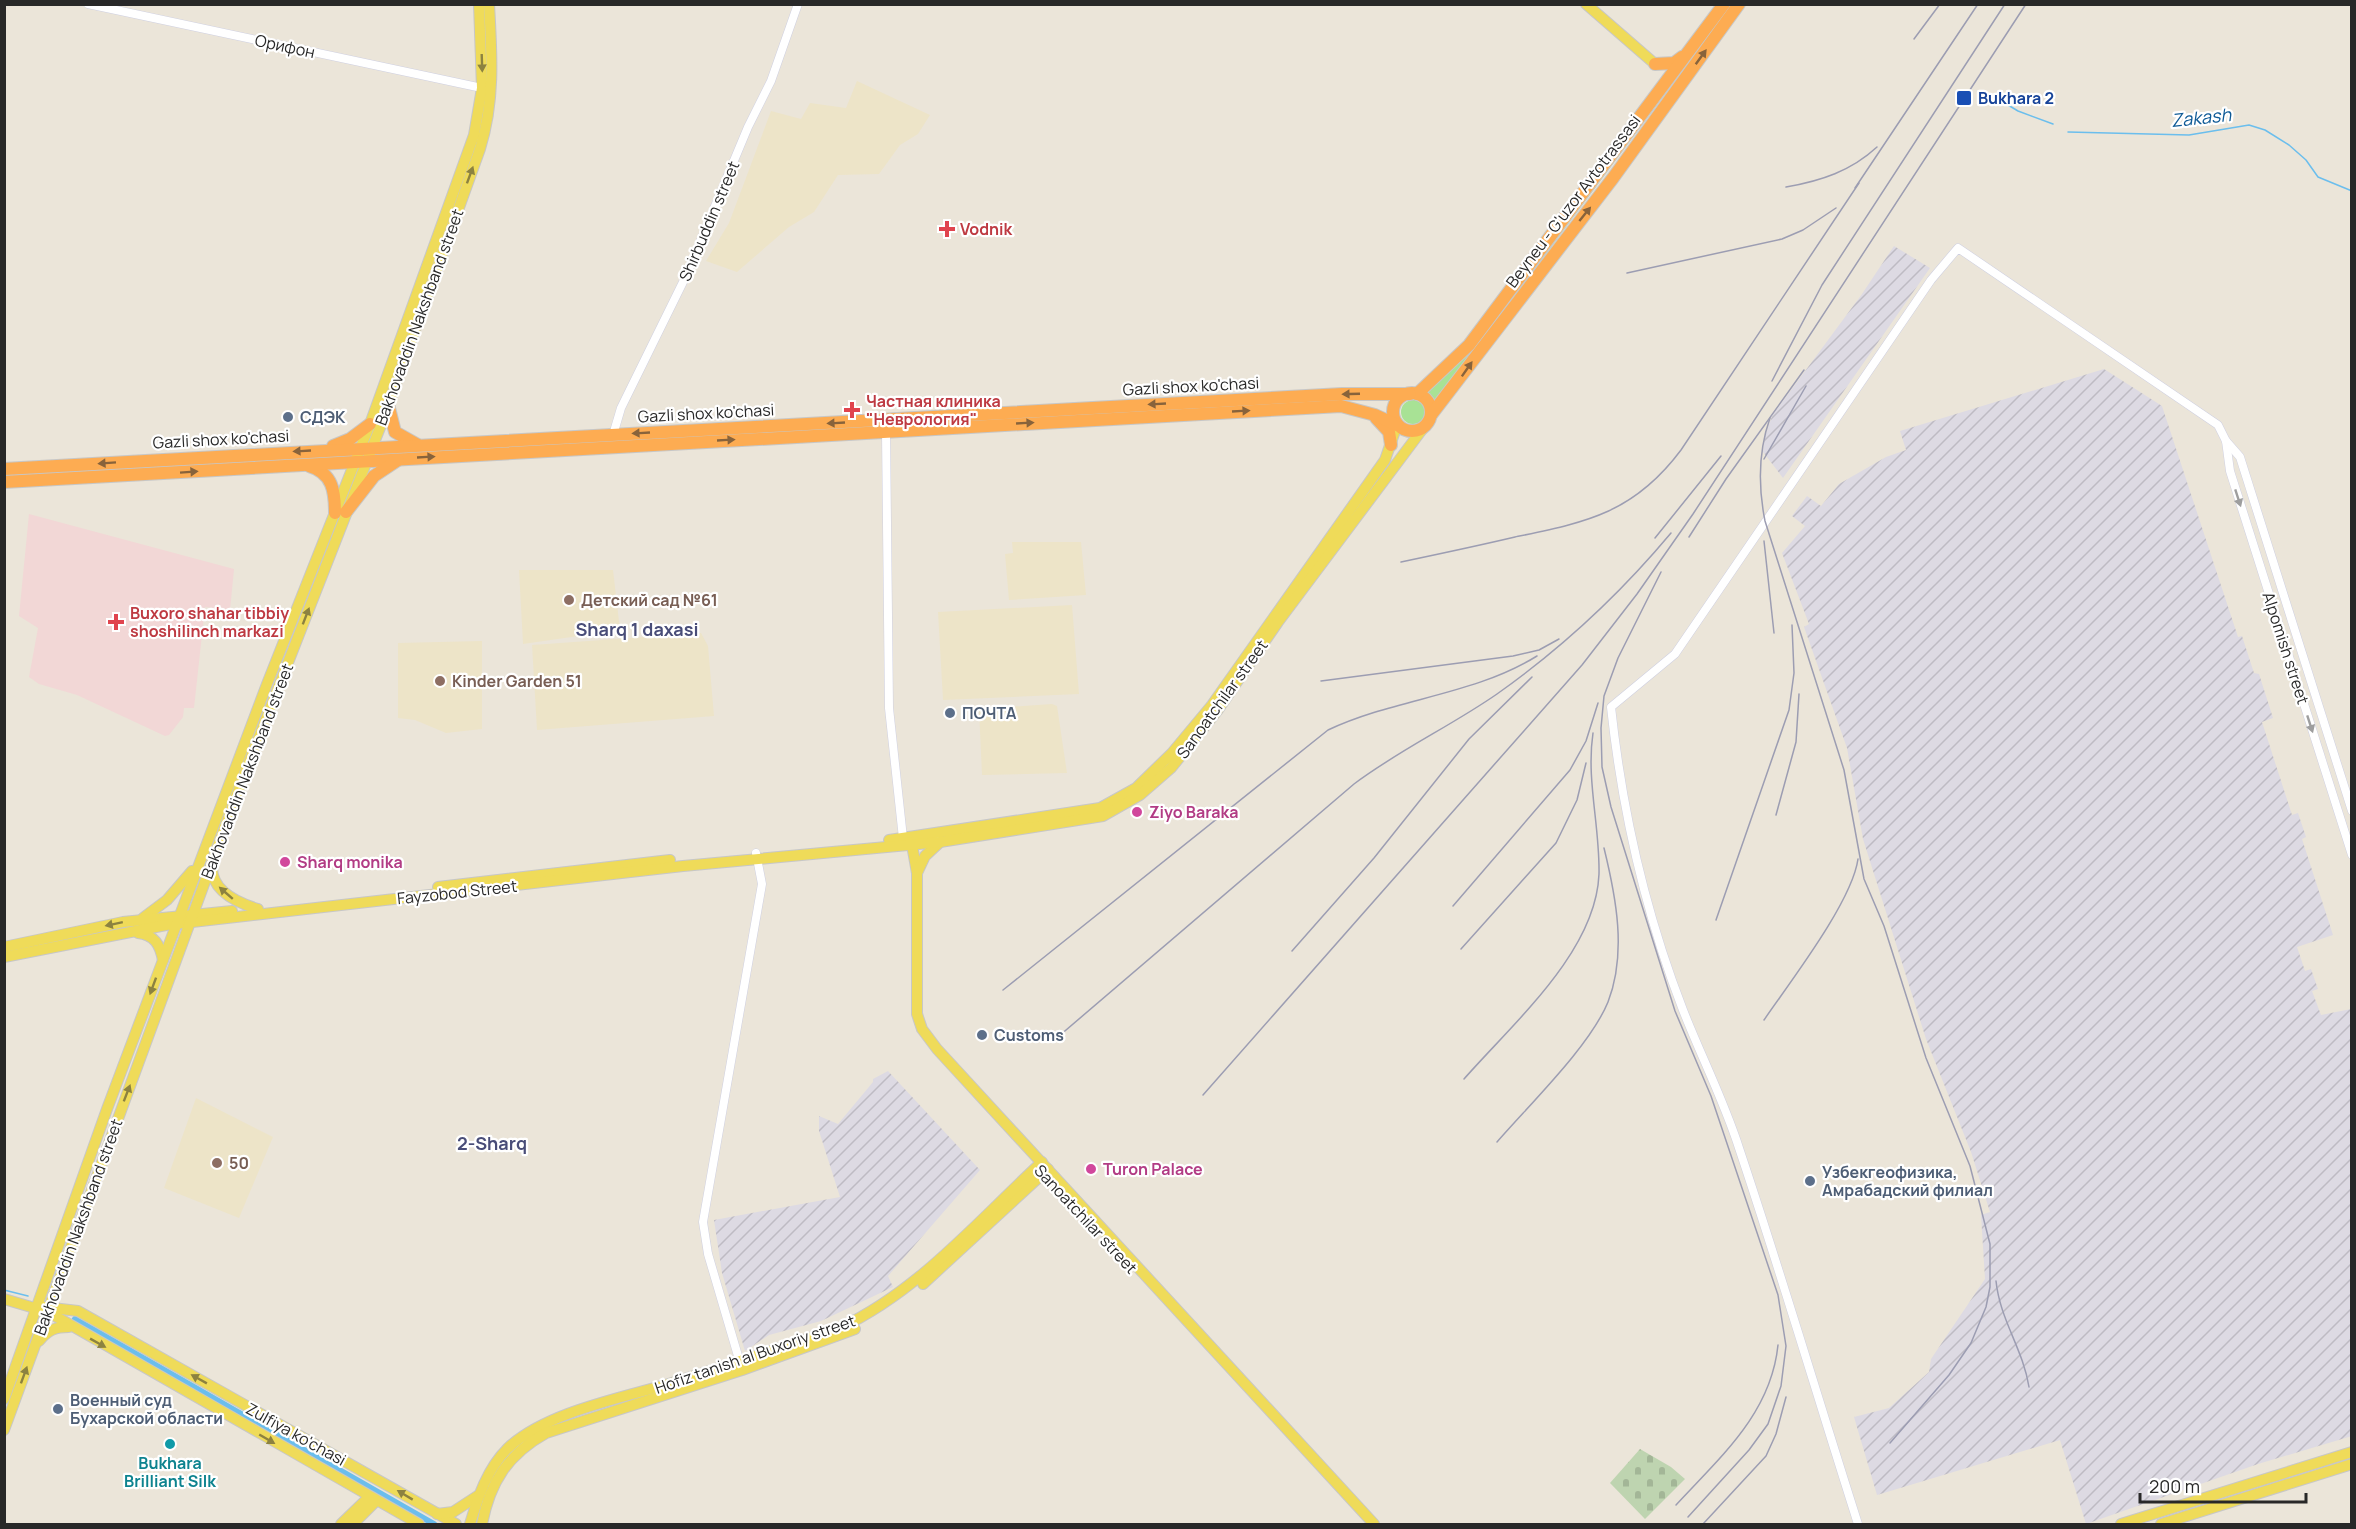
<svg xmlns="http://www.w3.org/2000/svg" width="2356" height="1529" font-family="Manrope,sans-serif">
	<defs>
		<pattern id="industrial-furrows" width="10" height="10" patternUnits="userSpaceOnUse" patternTransform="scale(1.5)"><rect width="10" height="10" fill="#dddae3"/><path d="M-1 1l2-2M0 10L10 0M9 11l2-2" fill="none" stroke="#bebbc3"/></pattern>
		<pattern id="grass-tufts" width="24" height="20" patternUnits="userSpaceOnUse" patternTransform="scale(1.5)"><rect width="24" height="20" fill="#a8e295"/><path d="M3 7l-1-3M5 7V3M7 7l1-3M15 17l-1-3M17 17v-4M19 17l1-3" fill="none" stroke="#91c280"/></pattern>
		<pattern id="cemetery-stones" width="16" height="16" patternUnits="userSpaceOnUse" patternTransform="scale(1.5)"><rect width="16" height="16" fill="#bed4b0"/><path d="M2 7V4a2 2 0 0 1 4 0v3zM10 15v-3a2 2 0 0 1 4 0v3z" fill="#a3b697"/></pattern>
	</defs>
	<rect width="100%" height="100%" fill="#ebe5d9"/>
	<!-- industrial -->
	<g fill="url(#industrial-furrows)">
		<polygon points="1894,246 1930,268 1783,478 1763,452 1765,437 1772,416 1862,294"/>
		<polygon points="2104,369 2162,406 2238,637 2242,636 2254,673 2259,674 2273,718 2262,722 2292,815 2298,813 2306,837 2302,839 2333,935 2297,947 2305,971 2311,969 2318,989 2312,991 2321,1015 2351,1009 2352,1436 2258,1464 2086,1524 2060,1440 1877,1495 1854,1417 1889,1408 1929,1372 1931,1359 1985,1279 1981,1215 1990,1212 1971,1152 1926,1039 1863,839 1847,748 1804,627 1809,624 1782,553 1805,526 1792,516 1807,496 1821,506 1839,484 1886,457 1906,450 1900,431"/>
		<polygon points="888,1071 980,1170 888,1276 893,1287 821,1321 769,1335 745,1351 722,1273 714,1220 840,1197 819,1131 819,1116 838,1124 873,1082 873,1079"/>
	</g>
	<!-- education -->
	<g fill="#ede4c8">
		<polygon points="857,81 930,115 918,134 900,145 879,174 838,175 814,212 789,227 737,272 706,261 729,223 771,111 801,119 810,103 846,108"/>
		<polygon points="1012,542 1081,542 1086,595 1009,600 1005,554 1013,553"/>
		<polygon points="519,570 613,570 620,630 523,644"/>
		<polygon points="1072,605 1079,694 943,700 938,612"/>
		<polygon points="701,633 708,646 714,716 537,730 532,645"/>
		<polygon points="482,641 482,729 446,733 415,720 398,718 398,643"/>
		<polygon points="1052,704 1057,706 1067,773 982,775 979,709"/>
		<polygon points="196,1098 273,1137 239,1218 164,1188"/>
	</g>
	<!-- medical -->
	<polygon fill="#f2d7d6" points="29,514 234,569 230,610 205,607 194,708 184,708 183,717 169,735 165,736 77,695 39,684 29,677 38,628 19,616"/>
	<!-- grass -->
	<g fill="url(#grass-tufts)">
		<polygon points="1701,42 1703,43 1434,404 1426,392 1466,356"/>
		<circle cx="1413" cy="412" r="12"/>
	</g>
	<!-- cemetery -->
	<polygon fill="url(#cemetery-stones)" points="1640,1449 1671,1467 1685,1479 1645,1519 1610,1483"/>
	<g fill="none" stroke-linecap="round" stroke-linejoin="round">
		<!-- stream -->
		<g stroke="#6bbeed" stroke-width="1.5">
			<polyline points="1998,99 2018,111 2053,124"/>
			<polyline points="2068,132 2189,135 2249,125 2265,130 2289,145 2306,160 2318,177 2352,191"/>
			<polyline points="4,1290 28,1296"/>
		</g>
		<!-- canal -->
		<polyline stroke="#6bbeed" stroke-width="6" points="75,1319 434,1524"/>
		<defs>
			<g id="minor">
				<polyline points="88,4 482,88"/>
				<polyline points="886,432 889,708 903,838"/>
				<polyline points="613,435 621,408 685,278 748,127 771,81 798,4"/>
				<polyline points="2226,441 2240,457 2352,811"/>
				<polyline points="741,1366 708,1254 703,1222 762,884 756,853"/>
				<path d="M1858 1524C1818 1399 1781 1273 1739 1148 1724 1101 1701 1056 1683 1010 1645 912 1622 810 1611 707L1675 654 1931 280 1958 248 2218 425 2226 441 2230 471 2352 855"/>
			</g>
			<g id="major">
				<polyline points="1586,4 1655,64"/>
				<polyline points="889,840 1100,808 1136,788 1172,753 1212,705 1385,460 1397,425"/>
				<polyline points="909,842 912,845 917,873 917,1014 922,1029 937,1049 1374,1524"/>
				<path d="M212 866C211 891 238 903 258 909"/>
				<polyline points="917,873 925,856 940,842"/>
				<polyline points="438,887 670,860"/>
				<polyline points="143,918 167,900 192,871"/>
				<path d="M138 933C155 935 160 945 163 960"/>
				<polyline points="4,947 123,922 232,911"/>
				<polyline points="4,957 166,925 683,866 940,842 1103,816 1140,795 1171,768 1217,711 1278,622 1424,427"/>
				<polyline points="923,1284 1048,1169"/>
				<polyline points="4,1299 48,1312 419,1524"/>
				<polyline points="44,1307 78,1311 456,1524"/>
				<path d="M39 1341C48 1330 55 1327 69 1327"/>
				<polyline points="4,1399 107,1109 267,684 370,424 474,135 482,88 479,4"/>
				<path d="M4 1430 244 775 381 425 480 149C495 101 492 55 489 4"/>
				<polyline points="437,1514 453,1512 479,1495"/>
				<polyline points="341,1524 369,1497"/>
				<polyline points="353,1524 376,1501"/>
				<path d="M470 1524C478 1497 487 1469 508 1448 546 1412 622 1398 672 1383 728 1365 784 1347 840 1328 920 1290 978 1221 1042 1162"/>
				<path d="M482 1524C490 1482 508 1454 546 1433L742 1370 855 1329"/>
				<polyline points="2121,1524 2352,1452"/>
				<polyline points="2161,1524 2352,1464"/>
			</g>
			<g id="highway">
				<polyline points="1655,64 1674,63 1682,57"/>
				<circle cx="1412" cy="412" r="19"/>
				<polyline points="1417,394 1469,345 1724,4"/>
				<polyline points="388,404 395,432 418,445"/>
				<polyline points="1431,415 1613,178 1739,4"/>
				<polyline points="1376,418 1389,432 1391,445"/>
				<polyline points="333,446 350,439 370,424"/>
				<path d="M309 466C333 473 335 492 335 513"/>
				<polyline points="4,469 1342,394 1410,394"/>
				<polyline points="4,482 1341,406 1375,415 1397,425"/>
				<polyline points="346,512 374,476 398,460"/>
			</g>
		</defs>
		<!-- minor casing -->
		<use href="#minor" stroke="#cfd0e1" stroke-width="9"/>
		<!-- major casing -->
		<use href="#major" stroke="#c7c7c7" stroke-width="12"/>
		<!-- highway casing -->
		<use href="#highway" stroke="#c7c7c7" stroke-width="14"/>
		<!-- minor -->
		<use href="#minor" stroke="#fff" stroke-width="8"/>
		<!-- major -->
		<use href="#major" stroke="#efdb59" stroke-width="10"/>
		<!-- highway -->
		<use href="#highway" stroke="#fdac52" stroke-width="12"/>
		<!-- rail -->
		<g stroke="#9c9db2" stroke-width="1.5">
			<polyline points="1914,39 1940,4"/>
			<path d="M1786 187C1821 181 1851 171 1877 147"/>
			<polyline points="1855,188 1978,4"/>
			<polyline points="1627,273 1782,239 1803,230 1836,208"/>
			<polyline points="1772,381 1822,285 2005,4"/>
			<path d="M1770 418C1758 452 1758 486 1765 521L1844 770 1864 879 1884 926 1926 1058 1970 1166 1990 1244V1287L1986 1307 1971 1343 1949 1375 1890 1443"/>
			<polyline points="1764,459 1806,386"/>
			<polyline points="1689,537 1726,479 1804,370"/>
			<polyline points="1655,538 1721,456"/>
			<polyline points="1764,541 1774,633"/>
			<path d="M1401 562C1439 554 1477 546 1515 537 1587 522 1634 513 1681 450L1859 183"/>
			<polyline points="1661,572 1618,658 1604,696 1601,728 1602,767 1611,807 1675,1011 1711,1096 1778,1295 1786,1346 1781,1386 1768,1424 1749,1450 1688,1517"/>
			<polyline points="1321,681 1513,656 1539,650 1559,639"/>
			<polyline points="1776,815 1796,742 1799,694"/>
			<polyline points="1453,906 1570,770 1586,741 1598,703"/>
			<polyline points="1716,920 1789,710 1794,673 1792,625"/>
			<polyline points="1461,949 1556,843 1577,800 1586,763"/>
			<polyline points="1292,951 1374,858 1469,739 1532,677"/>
			<path d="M1003 990 1328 730C1396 698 1472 696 1537 656"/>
			<path d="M1764 1020C1790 982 1852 902 1858 859"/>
			<path d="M1052 1042 1354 784C1399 750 1451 726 1497 694 1562 648 1620 594 1671 533"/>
			<path d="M1464 1079C1513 1023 1596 952 1599 874 1600 826 1586 780 1593 733"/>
			<polyline points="1203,1095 1582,665 1637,594 1693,514 2026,4"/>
			<path d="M1497 1142C1530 1104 1590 1046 1608 1002 1627 953 1616 897 1604 848"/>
			<path d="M1996 1281C2000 1320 2023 1349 2029 1387"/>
			<path d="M1676 1505C1720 1457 1771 1414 1778 1345"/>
			<polyline points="1703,1524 1766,1456 1776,1434 1786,1397"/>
		</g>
	</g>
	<!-- one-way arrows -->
	<defs><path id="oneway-solid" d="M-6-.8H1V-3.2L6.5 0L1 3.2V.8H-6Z" transform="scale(1.5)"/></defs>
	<g fill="#88633b">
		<use href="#oneway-solid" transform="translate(1701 57) rotate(-54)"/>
		<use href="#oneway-solid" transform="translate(1585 214) rotate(-51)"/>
		<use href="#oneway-solid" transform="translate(1467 369) rotate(-55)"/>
		<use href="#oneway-solid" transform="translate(1351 394) rotate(178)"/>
		<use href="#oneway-solid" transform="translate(1157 404) rotate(177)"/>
		<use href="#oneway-solid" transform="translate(1241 411) rotate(-3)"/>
		<use href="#oneway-solid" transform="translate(836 423) rotate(177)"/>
		<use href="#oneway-solid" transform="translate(1025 423) rotate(-3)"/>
		<use href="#oneway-solid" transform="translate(641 433) rotate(177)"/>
		<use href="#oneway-solid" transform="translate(726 440) rotate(-3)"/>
		<use href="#oneway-solid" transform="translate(302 451) rotate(177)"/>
		<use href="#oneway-solid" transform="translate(426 457) rotate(-3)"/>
		<use href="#oneway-solid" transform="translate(107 463) rotate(176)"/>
		<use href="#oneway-solid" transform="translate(189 472) rotate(-4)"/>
	</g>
	<g fill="#8c8240">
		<use href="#oneway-solid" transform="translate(482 63) rotate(88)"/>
		<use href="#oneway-solid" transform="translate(470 175) rotate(-70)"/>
		<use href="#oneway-solid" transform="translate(306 616) rotate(-69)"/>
		<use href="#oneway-solid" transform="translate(226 893) rotate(-139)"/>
		<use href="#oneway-solid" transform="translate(114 924) rotate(168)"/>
		<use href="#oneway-solid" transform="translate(153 986) rotate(110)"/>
		<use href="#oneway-solid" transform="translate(127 1093) rotate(-69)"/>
		<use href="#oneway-solid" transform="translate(98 1343) rotate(29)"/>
		<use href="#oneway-solid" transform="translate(24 1375) rotate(-70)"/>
		<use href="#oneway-solid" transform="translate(199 1379) rotate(-151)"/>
		<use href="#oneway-solid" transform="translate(267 1439) rotate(30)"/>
		<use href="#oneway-solid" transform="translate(405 1495) rotate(-149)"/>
	</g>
	<g fill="#9e9e9e">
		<use href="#oneway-solid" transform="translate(2238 498) rotate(72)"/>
		<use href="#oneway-solid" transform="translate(2310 724) rotate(72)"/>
	</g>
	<!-- markers -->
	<rect fill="#1a4fb4" stroke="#fff" stroke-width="2" x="1956" y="90" width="16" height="16" rx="3"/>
	<g fill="#e0444e" stroke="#fff" stroke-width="2">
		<path d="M944 220h6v6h6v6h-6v6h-6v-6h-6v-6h6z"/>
		<path d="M849 401h6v6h6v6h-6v6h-6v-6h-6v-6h6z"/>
		<path d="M113 613h6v6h6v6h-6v6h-6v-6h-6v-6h6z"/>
	</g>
	<g fill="#5c6f8a" stroke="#fff" stroke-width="2">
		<circle cx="288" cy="417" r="6"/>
		<circle cx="950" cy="713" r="6"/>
		<circle cx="982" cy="1035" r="6"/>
		<circle cx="1810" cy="1181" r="6"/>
		<circle cx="58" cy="1409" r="6"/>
	</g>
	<g fill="#8d6e63" stroke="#fff" stroke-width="2">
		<circle cx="569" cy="600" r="6"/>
		<circle cx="440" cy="681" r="6"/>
		<circle cx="217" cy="1163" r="6"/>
	</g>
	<g fill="#d1479c" stroke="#fff" stroke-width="2">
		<circle cx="1137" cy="812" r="6"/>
		<circle cx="285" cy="862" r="6"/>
		<circle cx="1091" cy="1169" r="6"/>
	</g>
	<circle fill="#0f9aa8" stroke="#fff" stroke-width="2" cx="170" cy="1444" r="6"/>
	<g text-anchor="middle" stroke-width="4.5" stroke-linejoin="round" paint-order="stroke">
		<!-- street labels -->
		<g font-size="16" fill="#282828" stroke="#fff">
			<text transform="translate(285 46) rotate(12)" y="6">Орифон</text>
			<text transform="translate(1573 201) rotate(-53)" y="6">Beyneu - G'uzor Avtotrassasi</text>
			<text transform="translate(709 221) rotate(-67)" y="6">Shirbuddin street</text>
			<text transform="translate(419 317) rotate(-70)" y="6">Bakhovaddin Nakshband street</text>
			<text transform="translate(1191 386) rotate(-3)" y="6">Gazli shox ko'chasi</text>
			<text transform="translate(706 413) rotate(-3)" y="6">Gazli shox ko'chasi</text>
			<text transform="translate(221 439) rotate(-3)" y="6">Gazli shox ko'chasi</text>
			<text transform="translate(2286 648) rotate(72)" y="6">Alpomish street</text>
			<text transform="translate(1222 699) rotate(-54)" y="6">Sanoatchilar street</text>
			<text transform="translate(247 771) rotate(-69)" y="6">Bakhovaddin Nakshband street</text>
			<text transform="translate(457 892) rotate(-6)" y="6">Fayzobod Street</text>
			<text transform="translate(1086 1219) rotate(47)" y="6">Sanoatchilar street</text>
			<text transform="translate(78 1227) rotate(-70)" y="6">Bakhovaddin Nakshband street</text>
			<text transform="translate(755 1354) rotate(-19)" y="6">Hofiz tanish al Buxoriy street</text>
			<text transform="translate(296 1434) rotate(29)" y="6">Zulfiya ko'chasi</text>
		</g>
		<!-- transit labels -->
		<g font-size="16" font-weight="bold" fill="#164399" stroke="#fff" text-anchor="start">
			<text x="1978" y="104">Bukhara 2</text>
		</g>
		<!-- health labels -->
		<g font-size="16" font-weight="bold" fill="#be3a42" stroke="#fff" text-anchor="start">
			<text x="960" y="235">Vodnik</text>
			<text x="866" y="407">Частная клиника<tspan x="866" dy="18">"Неврология"</tspan></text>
			<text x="130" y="619">Buxoro shahar tibbiy<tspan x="130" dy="18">shoshilinch markazi</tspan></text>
		</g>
		<!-- service labels -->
		<g font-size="16" font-weight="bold" fill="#4e5e75" stroke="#fff" text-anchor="start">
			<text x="300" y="423">СДЭК</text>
			<text x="962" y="719">ПОЧТА</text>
			<text x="994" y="1041">Customs</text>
			<text x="1822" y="1178">Узбекгеофизика,<tspan x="1822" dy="18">Амрабадский филиал</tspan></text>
			<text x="70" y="1406">Военный суд<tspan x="70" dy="18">Бухарской области</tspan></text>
		</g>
		<!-- education labels -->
		<g font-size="16" font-weight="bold" fill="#785e54" stroke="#fff" text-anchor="start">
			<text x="581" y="606">Детский сад №61</text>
			<text x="452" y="687">Kinder Garden 51</text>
			<text x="229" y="1169">50</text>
		</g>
		<!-- hotel labels -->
		<g font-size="16" font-weight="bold" fill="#b23c85" stroke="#fff" text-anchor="start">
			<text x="1149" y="818">Ziyo Baraka</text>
			<text x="297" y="868">Sharq monika</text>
			<text x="1103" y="1175">Turon Palace</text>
		</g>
		<!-- culture labels -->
		<g font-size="16" font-weight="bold" fill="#0d838f" stroke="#fff">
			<text x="170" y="1469">Bukhara<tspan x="170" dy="18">Brilliant Silk</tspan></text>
		</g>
		<!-- water labels -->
		<g font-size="18" font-style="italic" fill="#0e5a96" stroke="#fff">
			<text transform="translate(2201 118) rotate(-6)" y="6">Zakash</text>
		</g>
		<!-- neighbourhood labels -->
		<g font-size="18" font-weight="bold" fill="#494d78" stroke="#fff">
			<text x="637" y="636">Sharq 1 daxasi</text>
			<text x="492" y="1150">2-Sharq</text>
		</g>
	</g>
	<!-- border -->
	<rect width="2356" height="1529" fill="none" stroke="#282828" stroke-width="12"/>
	<!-- scale -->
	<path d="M2140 1493v9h166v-9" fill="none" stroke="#282828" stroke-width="3"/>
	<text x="2149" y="1493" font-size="18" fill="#282828" stroke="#ffffff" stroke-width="4.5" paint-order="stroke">200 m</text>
</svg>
